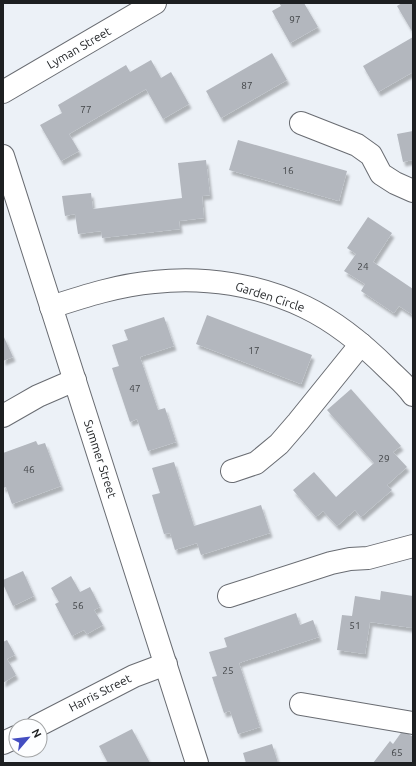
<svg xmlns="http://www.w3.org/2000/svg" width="416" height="766" font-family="Ubuntu,sans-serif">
	<defs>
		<filter id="shadow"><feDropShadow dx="2.5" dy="4.5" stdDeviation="1" flood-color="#0004"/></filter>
	</defs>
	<rect width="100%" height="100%" fill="#ecf1f7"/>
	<!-- building -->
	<g fill="#b3b7be" filter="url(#shadow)">
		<polygon points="279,3 304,3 318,27 290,43 272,11 281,6"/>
		<polygon points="402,3 413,3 413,33 397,6"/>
		<polygon points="413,37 413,72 378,92 363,66"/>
		<polygon points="272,53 287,80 221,118 206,91"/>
		<polygon points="151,60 161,78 171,72 189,104 163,119 146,89 69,134 79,151 61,161 40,125 62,113 58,105 126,65 130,72"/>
		<polygon points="413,131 413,160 403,162 397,134"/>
		<polygon points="238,140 347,171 339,201 229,170"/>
		<polygon points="206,160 210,195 202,196 204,218 179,221 180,229 102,238 101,231 78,234 75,214 65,216 62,196 91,193 93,209 182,198 178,163"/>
		<polygon points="368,217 392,233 373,262 413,289 413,315 399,306 394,313 361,291 365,284 344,271 356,254 347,248"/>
		<polygon points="207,315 312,355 301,384 196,344"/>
		<polygon points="164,317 174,346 140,357 158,410 165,408 176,442 148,451 137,419 130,422 112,368 119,366 112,345 128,340 124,330"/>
		<polygon points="3,335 13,357 3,361"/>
		<polygon points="351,389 401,446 393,452 407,467 387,485 392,490 361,517 355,510 337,526 323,511 316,517 293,490 314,472 336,497 374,463 327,410"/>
		<polygon points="36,441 38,445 45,443 61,486 12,504 6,487 3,488 3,453"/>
		<polygon points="174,462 194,526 261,505 270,533 201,555 197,543 175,550 170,533 164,534 152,495 160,493 152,468"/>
		<polygon points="23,571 34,596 13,606 3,584 3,580"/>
		<polygon points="71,576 80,592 90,587 100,607 94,610 103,625 87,634 84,630 72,636 55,604 59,602 51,588"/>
		<polygon points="381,591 413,596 413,628 370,622 365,654 337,650 342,615 352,616 355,596 380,600"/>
		<polygon points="296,613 300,625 313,620 319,637 239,663 260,727 238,734 230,711 224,713 212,677 217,676 209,652 227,647 224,638"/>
		<polygon points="7,640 15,655 7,659 16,675 3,683 3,642"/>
		<polygon points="132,729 150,763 108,763 99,746"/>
		<polygon points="403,730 413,737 413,760 411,763 373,763 390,741 393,744"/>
		<polygon points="272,744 278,763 246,763 243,753"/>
	</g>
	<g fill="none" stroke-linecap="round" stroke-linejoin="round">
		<defs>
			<g id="minor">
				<polyline points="3,92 155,3"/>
				<polyline points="301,123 357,145 371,155 381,174 395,183 413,191"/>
				<polyline points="3,156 197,763"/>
				<path d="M51 307C85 296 119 285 154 282 205 276 259 285 305 307 336 322 364 345 388 369 396 377 406 385 413 395"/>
				<polyline points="3,416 38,396 75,380"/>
				<polyline points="232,471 256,463 279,444 298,422 361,344"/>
				<polyline points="229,596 331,563 350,559 368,558 413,546"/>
				<polyline points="301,704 413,723"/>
				<polyline points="37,726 134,676 166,664"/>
				<polyline points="3,743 16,737"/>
			</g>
		</defs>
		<!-- minor casing -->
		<use href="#minor" stroke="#696c72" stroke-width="24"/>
		<!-- minor -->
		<use href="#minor" stroke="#fff" stroke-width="22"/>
	</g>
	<g text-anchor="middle" stroke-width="3" stroke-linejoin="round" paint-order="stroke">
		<!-- number labels -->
		<g font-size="10" fill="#424548">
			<text x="295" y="23">97</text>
			<text x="247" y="89">87</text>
			<text x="86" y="113">77</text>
			<text x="288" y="174">16</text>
			<text x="363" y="270">24</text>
			<text x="254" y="354">17</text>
			<text x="135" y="392">47</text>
			<text x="384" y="462">29</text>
			<text x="29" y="473">46</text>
			<text x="78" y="609">56</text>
			<text x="355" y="629">51</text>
			<text x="228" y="674">25</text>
			<text x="397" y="756">65</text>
		</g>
		<!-- street labels -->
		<g font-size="12" fill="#1d1f21" stroke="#fdfeff">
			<text transform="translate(79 48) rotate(-30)" y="4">Lyman Street</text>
			<text transform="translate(270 297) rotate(18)" y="4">Garden Circle</text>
			<text transform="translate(100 459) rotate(72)" y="4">Summer Street</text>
			<text transform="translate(100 693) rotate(-27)" y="4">Harris Street</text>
		</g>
	</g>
	<!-- border -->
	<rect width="416" height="766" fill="none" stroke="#1d1f21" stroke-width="8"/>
	<!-- north arrow -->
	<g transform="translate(28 738) rotate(62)"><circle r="19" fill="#fdfeff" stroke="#a3a5a6"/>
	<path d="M0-3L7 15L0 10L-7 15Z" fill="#434dc1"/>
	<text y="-6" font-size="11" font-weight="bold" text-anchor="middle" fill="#1d1f21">N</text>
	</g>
</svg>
